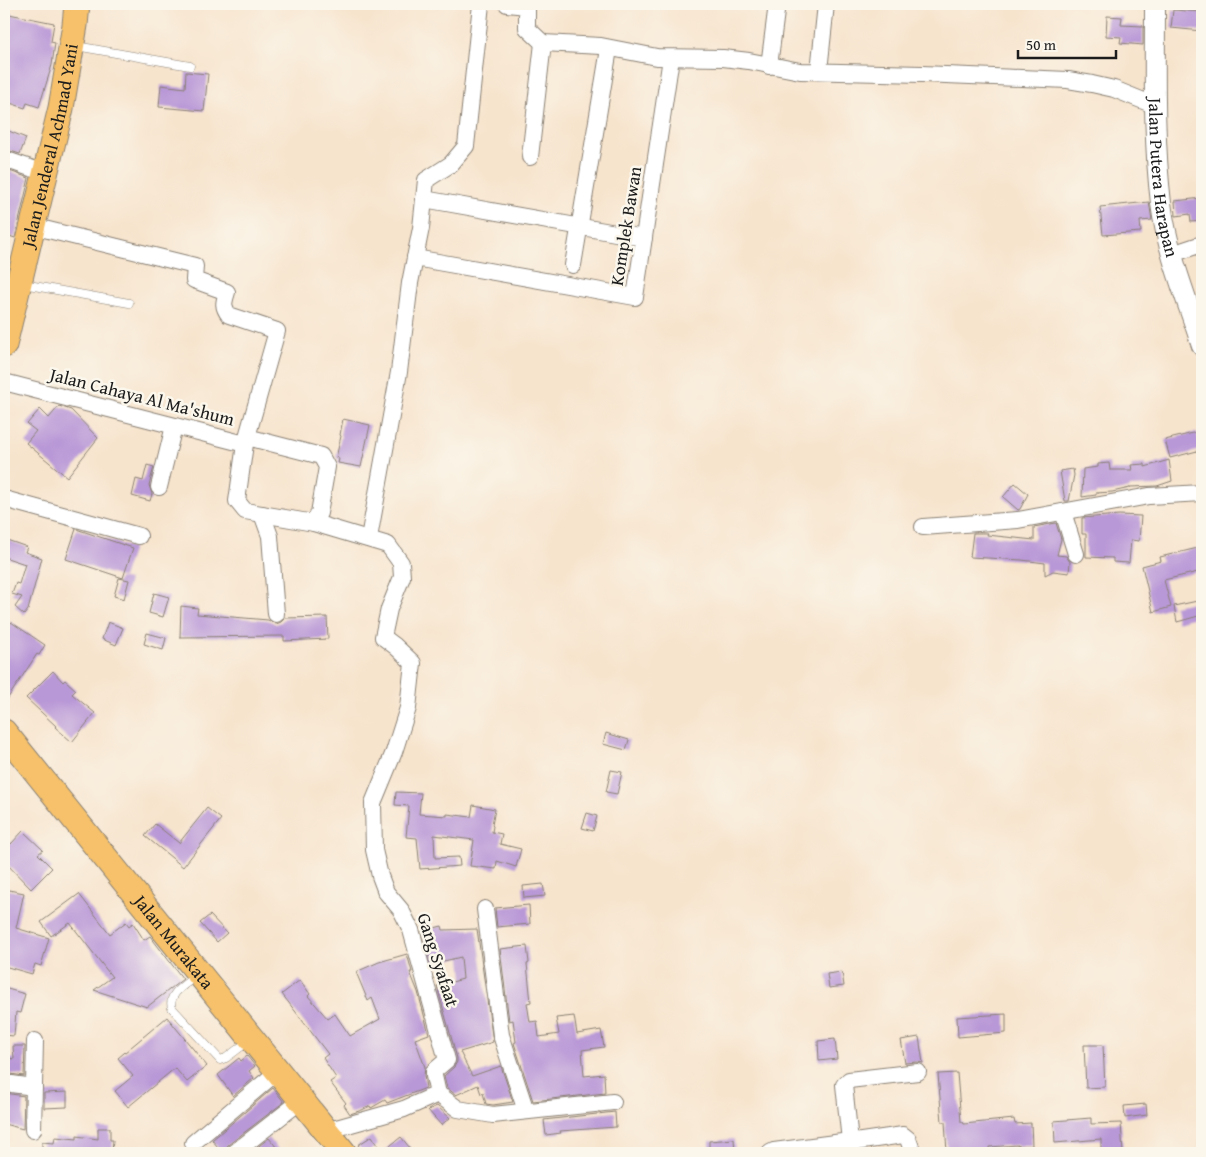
<svg xmlns="http://www.w3.org/2000/svg" width="1206" height="1157" font-family="'Gentium Book Plus',serif">
	<rect width="100%" height="100%" fill="#fbf7ec"/>
	<filter id="ink" filterUnits="userSpaceOnUse"><feTurbulence type="fractalNoise" baseFrequency=".02" numOctaves="2"/><feDisplacementMap in="SourceGraphic" scale="10" xChannelSelector="R" yChannelSelector="G"/><feConvolveMatrix kernelMatrix="1 2 1 2 8 2 1 2 1" color-interpolation-filters="sRGB"/></filter>
	<filter id="wash" filterUnits="userSpaceOnUse"><feTurbulence type="fractalNoise" baseFrequency=".0096" numOctaves="4" result="noise"/><feDisplacementMap in="SourceGraphic" scale="20" xChannelSelector="R" yChannelSelector="G"/><feGaussianBlur stdDeviation="1.12" result="paint"/><feColorMatrix in="noise" values="0 0 0 0 0 0 0 0 0 0 0 0 0 0 0 0 0 1.4 0 .05"/><feComposite in="paint" operator="in"/></filter>
	<g filter="url(#wash)">
		<rect width="100%" height="100%" fill="#f7e4cd"/>
		<g id="blocks">
			<!-- building -->
			<g fill="#b998d7">
				<polygon points="1173,10 1202,12 1202,31 1171,28"/>
				<polygon points="4,13 54,23 51,42 55,43 52,65 39,107 27,103 25,108 4,101"/>
				<polygon points="1107,16 1122,17 1121,25 1143,26 1143,45 1120,43 1121,37 1106,36"/>
				<polygon points="186,72 208,74 204,111 159,107 161,85 185,88"/>
				<polygon points="4,129 26,138 20,154 4,149"/>
				<polygon points="4,169 29,178 15,238 4,234"/>
				<polygon points="1202,198 1202,221 1191,222 1190,214 1176,216 1175,201"/>
				<polygon points="1149,202 1152,220 1140,221 1141,232 1103,235 1100,207"/>
				<polygon points="59,406 71,410 98,438 67,477 26,443 36,431 27,424 40,409 49,418"/>
				<polygon points="343,419 370,425 361,467 338,463 339,459 336,458 341,436 340,435"/>
				<polygon points="1197,432 1201,450 1170,458 1165,440"/>
				<polygon points="1169,460 1172,481 1157,486 1130,487 1130,488 1112,492 1096,493 1096,495 1082,497 1083,469 1098,467 1098,464 1109,463 1110,470 1132,470 1131,465 1145,464 1145,467"/>
				<polygon points="147,465 154,467 149,485 152,494 150,501 132,496 136,479 143,481"/>
				<polygon points="1073,469 1074,475 1069,501 1065,501 1060,471"/>
				<polygon points="1015,483 1028,494 1020,509 1018,510 1003,497"/>
				<polygon points="1119,515 1141,516 1139,541 1131,540 1129,563 1113,562 1113,558 1086,557 1086,534 1082,534 1082,518"/>
				<polygon points="1056,523 1061,539 1057,555 1066,556 1070,562 1069,573 1053,571 1045,575 1045,563 1022,560 970,557 973,533 988,533 987,535 1034,540 1034,527"/>
				<polygon points="76,529 133,548 123,578 66,559"/>
				<polygon points="4,539 27,547 25,552 42,558 28,610 24,615 15,607 22,597 12,594 16,583 19,584 25,564 4,557"/>
				<polygon points="1202,547 1202,571 1164,580 1171,607 1153,612 1142,566 1161,561 1160,557"/>
				<polygon points="119,578 129,580 124,599 114,596"/>
				<polygon points="154,593 169,597 163,617 149,613"/>
				<polygon points="1202,600 1202,615 1177,622 1174,606"/>
				<polygon points="181,606 198,608 197,614 268,620 276,624 281,622 285,618 327,617 328,639 284,641 284,636 180,637"/>
				<polygon points="11,622 45,645 39,655 37,654 4,704 4,635"/>
				<polygon points="108,622 123,628 116,645 102,639"/>
				<polygon points="147,633 166,638 163,650 144,644"/>
				<polygon points="53,671 63,682 65,680 76,690 72,694 95,713 72,742 55,727 56,726 26,698"/>
				<polygon points="606,733 629,740 626,750 603,744"/>
				<polygon points="611,770 622,772 617,794 606,792"/>
				<polygon points="396,792 421,793 419,814 447,816 447,814 471,817 473,805 495,809 492,825 493,826 492,832 502,834 500,844 521,849 516,867 497,861 496,869 470,866 474,840 434,835 435,858 459,857 460,866 420,869 417,838 406,837 409,806 395,805"/>
				<polygon points="207,808 221,819 183,867 145,836 155,824 179,843"/>
				<polygon points="587,813 597,816 593,831 582,828"/>
				<polygon points="23,831 43,850 38,854 52,868 31,889 4,861 4,838 11,844"/>
				<polygon points="543,884 545,896 524,898 523,886"/>
				<polygon points="4,889 24,893 16,928 49,938 41,966 35,964 32,974 4,966"/>
				<polygon points="79,894 110,934 126,922 129,926 133,923 144,940 150,936 183,979 147,1007 94,990 112,977 70,923 51,936 41,922"/>
				<polygon points="529,905 530,924 497,927 495,908"/>
				<polygon points="210,915 227,933 217,942 200,923"/>
				<polygon points="442,926 443,930 477,929 493,1042 460,1052 472,1076 501,1066 513,1102 493,1105 486,1104 483,1093 481,1094 478,1085 456,1095 447,1088 444,1076 454,1067 457,1062 457,1058 437,986 463,979 461,957 431,964 422,931"/>
				<polygon points="527,946 529,963 527,964 531,1002 527,1003 530,1022 537,1021 539,1037 559,1034 556,1018 574,1016 577,1034 601,1030 604,1047 582,1050 584,1076 604,1074 605,1093 533,1101 514,1043 516,1042 513,1020 509,1021 500,949"/>
				<polygon points="407,954 412,972 410,972 418,992 429,1034 415,1039 425,1067 424,1076 426,1088 387,1103 385,1100 371,1108 370,1106 362,1110 350,1114 344,1105 346,1103 330,1082 336,1078 323,1058 328,1054 282,994 300,980 310,994 308,996 328,1019 335,1014 350,1036 380,1019 372,998 368,1001 356,972 379,962"/>
				<polygon points="842,972 844,986 829,988 827,974"/>
				<polygon points="4,988 25,994 20,1013 16,1012 14,1036 4,1035"/>
				<polygon points="1006,1014 1006,1033 958,1037 957,1017"/>
				<polygon points="167,1017 207,1066 187,1082 175,1068 128,1107 115,1091 133,1076 118,1058"/>
				<polygon points="919,1037 923,1063 917,1062 905,1063 901,1040"/>
				<polygon points="835,1039 837,1059 819,1061 818,1041"/>
				<polygon points="1084,1045 1103,1045 1105,1087 1086,1088"/>
				<polygon points="13,1046 25,1046 24,1076 4,1073 4,1057 14,1059"/>
				<polygon points="247,1056 255,1066 249,1071 254,1078 233,1096 218,1075 239,1058 241,1061"/>
				<polygon points="957,1073 961,1122 963,1122 964,1124 1014,1119 1015,1124 1031,1123 1032,1146 1018,1146 1018,1145 989,1147 989,1153 947,1153 945,1122 942,1122 938,1074"/>
				<polygon points="273,1088 284,1102 228,1145 223,1153 212,1140"/>
				<polygon points="67,1092 67,1107 44,1108 44,1093"/>
				<polygon points="4,1093 24,1096 23,1129 4,1124"/>
				<polygon points="1146,1104 1147,1115 1125,1118 1124,1106"/>
				<polygon points="437,1106 450,1118 441,1125 428,1110"/>
				<polygon points="615,1112 616,1127 560,1131 561,1133 546,1135 544,1120"/>
				<polygon points="1091,1118 1091,1124 1121,1123 1123,1153 1101,1153 1101,1139 1055,1143 1054,1121"/>
				<polygon points="98,1128 110,1128 110,1140 113,1140 112,1153 42,1153 42,1142 54,1143 55,1137 77,1139 77,1136 98,1139"/>
				<polygon points="372,1136 378,1145 367,1153 363,1153 358,1145"/>
				<polygon points="401,1137 414,1153 381,1153"/>
				<polygon points="269,1138 281,1153 250,1153"/>
				<polygon points="734,1139 735,1153 709,1153 709,1141"/>
			</g>
		</g>
	</g>
	<g filter="url(#ink)">
		<use href="#blocks" fill-opacity="0" stroke="#8a8074" stroke-width="1"/>
		<g fill="none" stroke-linecap="round" stroke-linejoin="round">
			<defs>
				<g id="service">
					<polyline points="76,46 190,66"/>
					<polyline points="23,284 129,303"/>
					<path d="M197 975C187 984 167 993 172 1008L220 1060 226 1058 250 1040"/>
				</g>
				<g id="minor">
					<polyline points="507,4 527,6 527,28 543,43 601,46 657,57 723,58 749,61 800,71 922,74 1068,80 1092,84 1114,89 1156,106"/>
					<polyline points="769,66 777,4"/>
					<polyline points="819,71 826,4"/>
					<polyline points="530,157 543,43"/>
					<polyline points="4,159 45,173"/>
					<polyline points="424,199 644,238"/>
					<path d="M32 226 195 266 194 280 227 292C224 302 222 306 229 315L277 331 245 444 237 501 245 511 314 523 319 513 327 467 321 456 247 437"/>
					<polyline points="1172,254 1202,244"/>
					<polyline points="415,258 635,297 671,58"/>
					<polyline points="573,265 609,49"/>
					<polyline points="4,382 245,444"/>
					<polyline points="159,487 174,426"/>
					<polyline points="4,499 139,536"/>
					<polyline points="1063,512 1076,554"/>
					<polyline points="262,514 270,536 276,614"/>
					<polyline points="314,523 388,545 401,563 402,577 389,609 383,637 395,646 413,663 408,708 394,752 373,803 374,850 380,876 386,892 401,910 411,930 447,1060 434,1071 434,1076 438,1094 404,1109 326,1131"/>
					<polyline points="923,527 1018,520 1149,496 1202,493"/>
					<polyline points="369,538 399,372 410,283 421,228 426,180 451,164 466,146 481,4"/>
					<polyline points="485,909 501,1035 526,1111"/>
					<polyline points="4,1083 34,1087"/>
					<polyline points="438,1094 458,1109 493,1115 613,1102"/>
					<polyline points="33,1130 35,1041"/>
					<polyline points="193,1143 278,1071"/>
					<polyline points="234,1153 302,1100"/>
					<polyline points="770,1153 774,1151 850,1141"/>
					<polyline points="913,1153 908,1139 903,1135 855,1142 850,1141 844,1085 849,1080 918,1072"/>
				</g>
				<g id="tertiary">
					<path id="s1" d="M1155 4C1155 70 1153 137 1161 203 1167 252 1187 299 1202 346"/>
				</g>
				<g id="primary">
					<path id="s2" d="M4 345 61 108 75 25 77 4"/>
					<path id="s3" d="M4 732 344 1153"/>
				</g>
			</defs>
			<!-- service casing -->
			<use href="#service" stroke="#8a8074" stroke-width="9"/>
			<!-- minor casing -->
			<use href="#minor" stroke="#8a8074" stroke-width="18"/>
			<!-- tertiary casing -->
			<use href="#tertiary" stroke="#8a8074" stroke-width="22"/>
			<!-- primary casing -->
			<use href="#primary" stroke="#8a8074" stroke-width="27"/>
			<!-- service -->
			<use href="#service" stroke="#fff" stroke-width="8"/>
			<!-- minor -->
			<use href="#minor" stroke="#fff" stroke-width="16"/>
			<!-- tertiary -->
			<use href="#tertiary" stroke="#fff" stroke-width="20"/>
			<!-- primary -->
			<use href="#primary" stroke="#f6c16b" stroke-width="25"/>
		</g>
	</g>
	<g text-anchor="middle" stroke-width="5" stroke-linejoin="round" paint-order="stroke">
		<!-- street labels -->
		<g font-size="18" fill="#1c1c1c" stroke="#fbf7ec">
			<text dy="6" stroke="none"><textPath href="#s2" startOffset="205">Jalan Jenderal Achmad Yani</textPath></text>
			<text dy="6" stroke="none"><textPath href="#s1" startOffset="174">Jalan Putera Harapan</textPath></text>
			<text transform="translate(626 226) rotate(-81)" y="6">Komplek Bawan</text>
			<text transform="translate(142 397) rotate(14)" y="6">Jalan Cahaya Al Ma'shum</text>
			<text dy="6" stroke="none"><textPath href="#s3" startOffset="270">Jalan Murakata</textPath></text>
			<text transform="translate(438 960) rotate(72)" y="6">Gang Syafaat</text>
		</g>
	</g>
	<!-- margin -->
	<rect width="1206" height="1157" fill="none" stroke="#fbf7ec" stroke-width="20"/>
	<!-- scale -->
	<path d="M1018 50v8h98v-8" fill="none" stroke="#1c1c1c" stroke-width="2.5"/>
	<text x="1026" y="50" font-size="15" fill="#1c1c1c" stroke="#fbf7ec" stroke-width="4" paint-order="stroke">50 m</text>
</svg>
